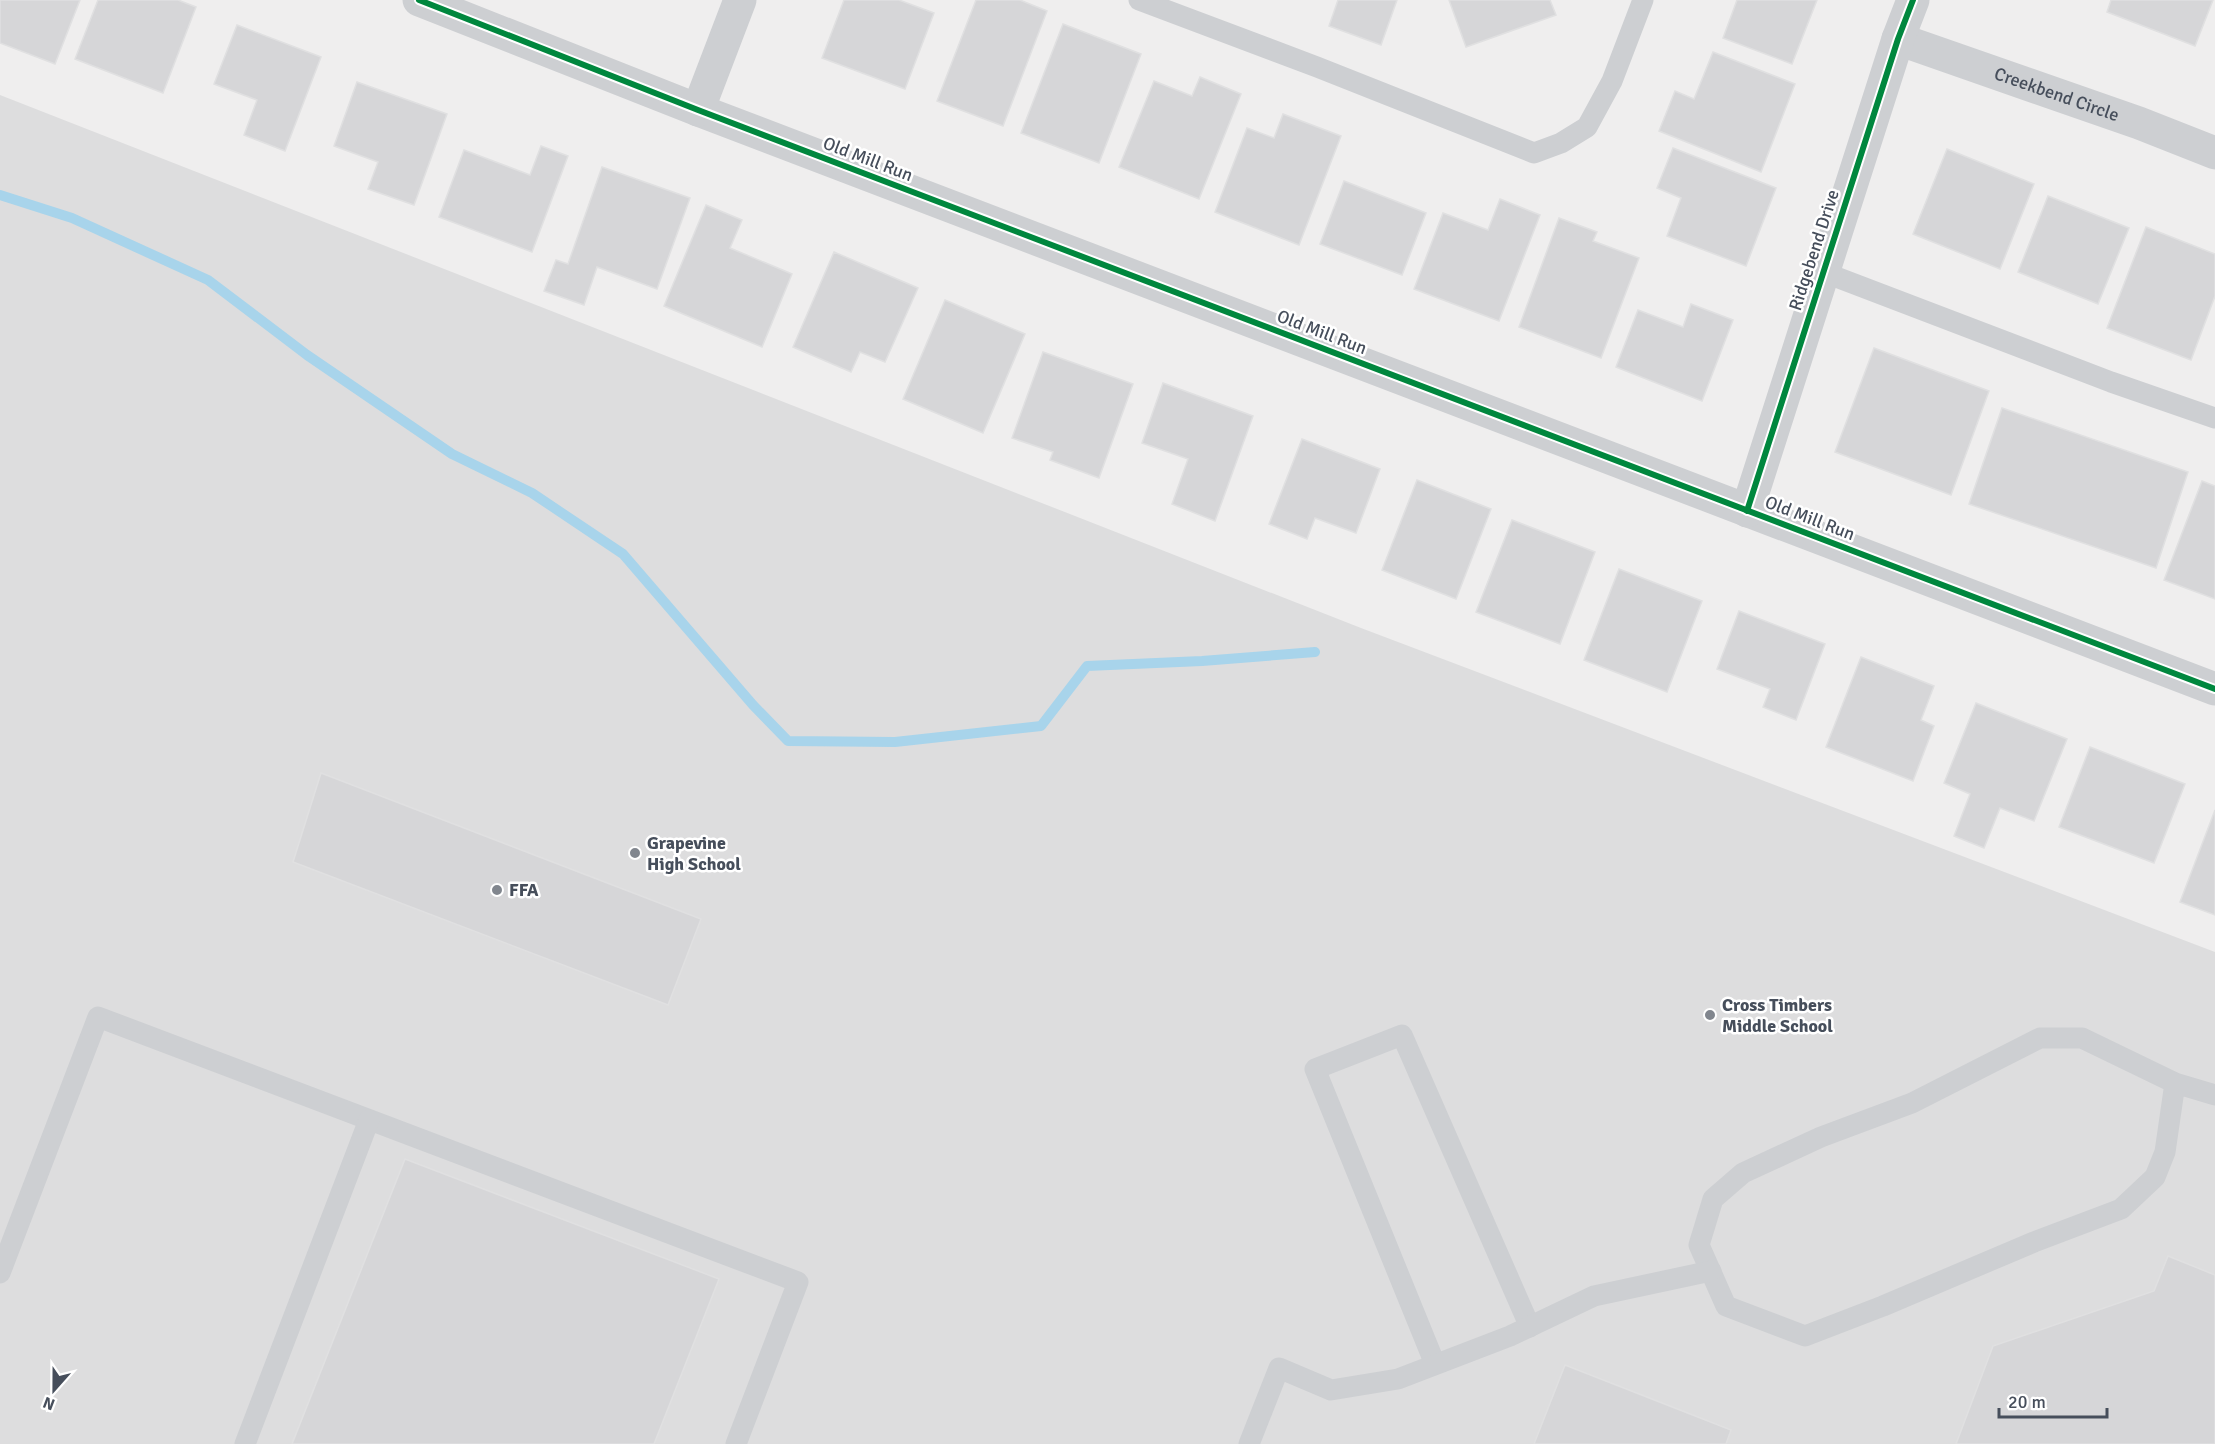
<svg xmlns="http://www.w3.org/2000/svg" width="2215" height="1444" font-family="Signika,sans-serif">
	<rect width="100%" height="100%" fill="#efeeee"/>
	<!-- education -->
	<polygon fill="#ddddde" points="0,95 1361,628 2215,952 2215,1444 0,1444"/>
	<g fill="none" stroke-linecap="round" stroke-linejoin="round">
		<!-- stream -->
		<polyline stroke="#a8d4eb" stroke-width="10" points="0,195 72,218 208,280 307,355 452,454 532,493 623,554 753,705 788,741 895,742 1041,726 1087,666 1202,661 1315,652"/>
	</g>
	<!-- building -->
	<g fill="#d6d6d8" stroke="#e0e0e1" stroke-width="1.5">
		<polygon points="0,0 80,0 55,64 0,43"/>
		<polygon points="98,0 178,0 196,7 163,93 75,59"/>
		<polygon points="844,0 899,0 934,13 905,89 822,58"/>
		<polygon points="976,0 1020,0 1047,11 1003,126 937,101"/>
		<polygon points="1338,0 1397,0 1381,45 1329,26"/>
		<polygon points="1449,0 1550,0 1556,15 1466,47"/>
		<polygon points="1737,0 1817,0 1792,64 1723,38"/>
		<polygon points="2111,0 2213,0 2195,46 2107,12"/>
		<polygon points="1063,24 1141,54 1099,163 1021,133"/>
		<polygon points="237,25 321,57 285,151 244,135 257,100 214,84"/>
		<polygon points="1713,52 1795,84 1761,172 1659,131 1675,91 1694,99"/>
		<polygon points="1200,77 1241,94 1199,199 1119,167 1154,81 1192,96"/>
		<polygon points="357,82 447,114 414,205 368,189 378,162 334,146"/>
		<polygon points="1283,114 1341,136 1299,245 1215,212 1247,128 1274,138"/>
		<polygon points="541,146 568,156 532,252 439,217 464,150 530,175"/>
		<polygon points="1673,148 1776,188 1746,266 1667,236 1681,198 1657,188"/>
		<polygon points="1947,149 2034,184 2000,269 1913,234"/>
		<polygon points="602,167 690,198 657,289 597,267 584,305 544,291 556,260 568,264"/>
		<polygon points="1344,181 1426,213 1402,275 1320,244"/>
		<polygon points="2048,196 2129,228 2098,304 2018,272"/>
		<polygon points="1500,199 1540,215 1499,321 1414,289 1443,213 1488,230"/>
		<polygon points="706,205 742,220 730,248 792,274 762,347 664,306"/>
		<polygon points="1559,218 1597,232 1593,241 1639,258 1601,358 1519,327"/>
		<polygon points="2146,227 2215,254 2215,296 2191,360 2107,328"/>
		<polygon points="834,252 918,288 885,362 860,352 851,372 793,347"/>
		<polygon points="945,300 1025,334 983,433 903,399"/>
		<polygon points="1691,304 1733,320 1702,401 1616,367 1638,310 1683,327"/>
		<polygon points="1874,348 1989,391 1951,495 1835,452"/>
		<polygon points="1043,352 1133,384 1099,478 1050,460 1053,452 1012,438"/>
		<polygon points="1163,383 1253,416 1215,521 1172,504 1188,459 1142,443"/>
		<polygon points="2002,408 2188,472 2156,568 1969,504"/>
		<polygon points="1302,439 1380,469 1356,533 1315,518 1307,539 1269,524"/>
		<polygon points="1417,480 1491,509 1456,599 1382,570"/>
		<polygon points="2202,481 2215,486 2215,599 2164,580"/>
		<polygon points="1512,520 1595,552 1560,644 1476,612"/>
		<polygon points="1619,569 1702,601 1667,692 1584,660"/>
		<polygon points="1739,611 1825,644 1796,720 1763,707 1770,689 1717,669"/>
		<polygon points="1861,657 1934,686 1921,720 1934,726 1913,781 1826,747"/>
		<polygon points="1976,703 2067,739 2034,821 2000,808 1984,848 1954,836 1970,794 1944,783"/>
		<polygon points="2090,747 2185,784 2154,863 2059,827"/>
		<polygon points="321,773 701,919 668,1005 293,862"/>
		<polygon points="2215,810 2215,915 2180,902"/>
		<polygon points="405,1159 719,1279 654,1444 292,1444"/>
		<polygon points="2168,1256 2215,1275 2215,1444 1956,1444 1993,1346 2154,1291"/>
		<polygon points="1565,1365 1731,1430 1726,1444 1534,1444"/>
	</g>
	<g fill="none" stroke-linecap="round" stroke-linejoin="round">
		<!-- service -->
		<g stroke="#cdcfd2" stroke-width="21">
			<polyline points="1139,0 1317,67 1534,153 1561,143 1587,127 1612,81 1643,0"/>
			<polyline points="1823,272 2111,382 2215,418"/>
			<polyline points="2175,1083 2165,1152 2155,1177 2121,1209 2034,1242 1883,1306 1805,1336 1726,1306 1699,1245 1713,1199 1743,1173 1821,1137 1912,1103 2040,1038 2082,1038 2175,1083 2215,1095"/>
			<polyline points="0,1273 98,1017 798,1282 736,1444"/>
			<polyline points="1435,1364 1315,1069 1402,1035 1530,1327"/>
			<polyline points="245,1444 369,1120"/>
			<polyline points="1249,1444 1279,1368 1331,1390 1398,1379 1510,1336 1594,1296 1711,1271"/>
		</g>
		<!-- minor -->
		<g stroke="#cdcfd2" stroke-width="33">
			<polyline points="419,0 698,110 2215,689"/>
			<path id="s1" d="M1898 39 2139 123 2215 153"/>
			<polyline points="698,110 740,0"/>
			<polyline points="1747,511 1898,39 1913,0"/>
		</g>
		<defs>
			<g id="cycleway">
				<polyline points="419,0 698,110 2215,689"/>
				<polyline points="1747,511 1898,39 1913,0"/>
			</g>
		</defs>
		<!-- cycleway casing -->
		<use href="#cycleway" stroke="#fff" stroke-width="10"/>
		<!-- cycleway -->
		<use href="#cycleway" stroke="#00873e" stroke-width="6"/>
	</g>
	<!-- markers -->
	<g fill="#81868e" stroke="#fff" stroke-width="2">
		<circle cx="635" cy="853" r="6"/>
		<circle cx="497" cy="890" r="6"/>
		<circle cx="1710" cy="1015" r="6"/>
	</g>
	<g text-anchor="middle" stroke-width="5" stroke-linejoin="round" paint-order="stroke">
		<!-- street labels -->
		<g font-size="18" fill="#464e5b" stroke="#fff">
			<text dy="6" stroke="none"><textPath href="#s1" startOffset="168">Creekbend Circle</textPath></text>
			<text transform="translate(868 159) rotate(21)" y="6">Old Mill Run</text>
			<text transform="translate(1814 250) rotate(-72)" y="6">Ridgebend Drive</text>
			<text transform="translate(1322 332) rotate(21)" y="6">Old Mill Run</text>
			<text transform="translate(1810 518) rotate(21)" y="6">Old Mill Run</text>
		</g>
		<!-- poi labels -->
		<g font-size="18" font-weight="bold" fill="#464e5b" stroke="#fff" text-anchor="start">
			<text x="647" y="849">Grapevine<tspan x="647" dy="21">High School</tspan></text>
			<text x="509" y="896">FFA</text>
			<text x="1722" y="1011">Cross Timbers<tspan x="1722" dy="21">Middle School</tspan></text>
		</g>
	</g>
	<!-- north arrow -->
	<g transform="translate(54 1390) rotate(201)" stroke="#ffffff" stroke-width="4.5" paint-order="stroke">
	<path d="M0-4.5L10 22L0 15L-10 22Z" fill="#464e5b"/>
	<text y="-9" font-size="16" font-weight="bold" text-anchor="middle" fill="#464e5b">N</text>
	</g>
	<!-- scale -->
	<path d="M1999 1408v9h108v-9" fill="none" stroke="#464e5b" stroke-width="3"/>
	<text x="2008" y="1408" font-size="18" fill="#464e5b" stroke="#ffffff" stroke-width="4.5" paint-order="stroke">20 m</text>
</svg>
